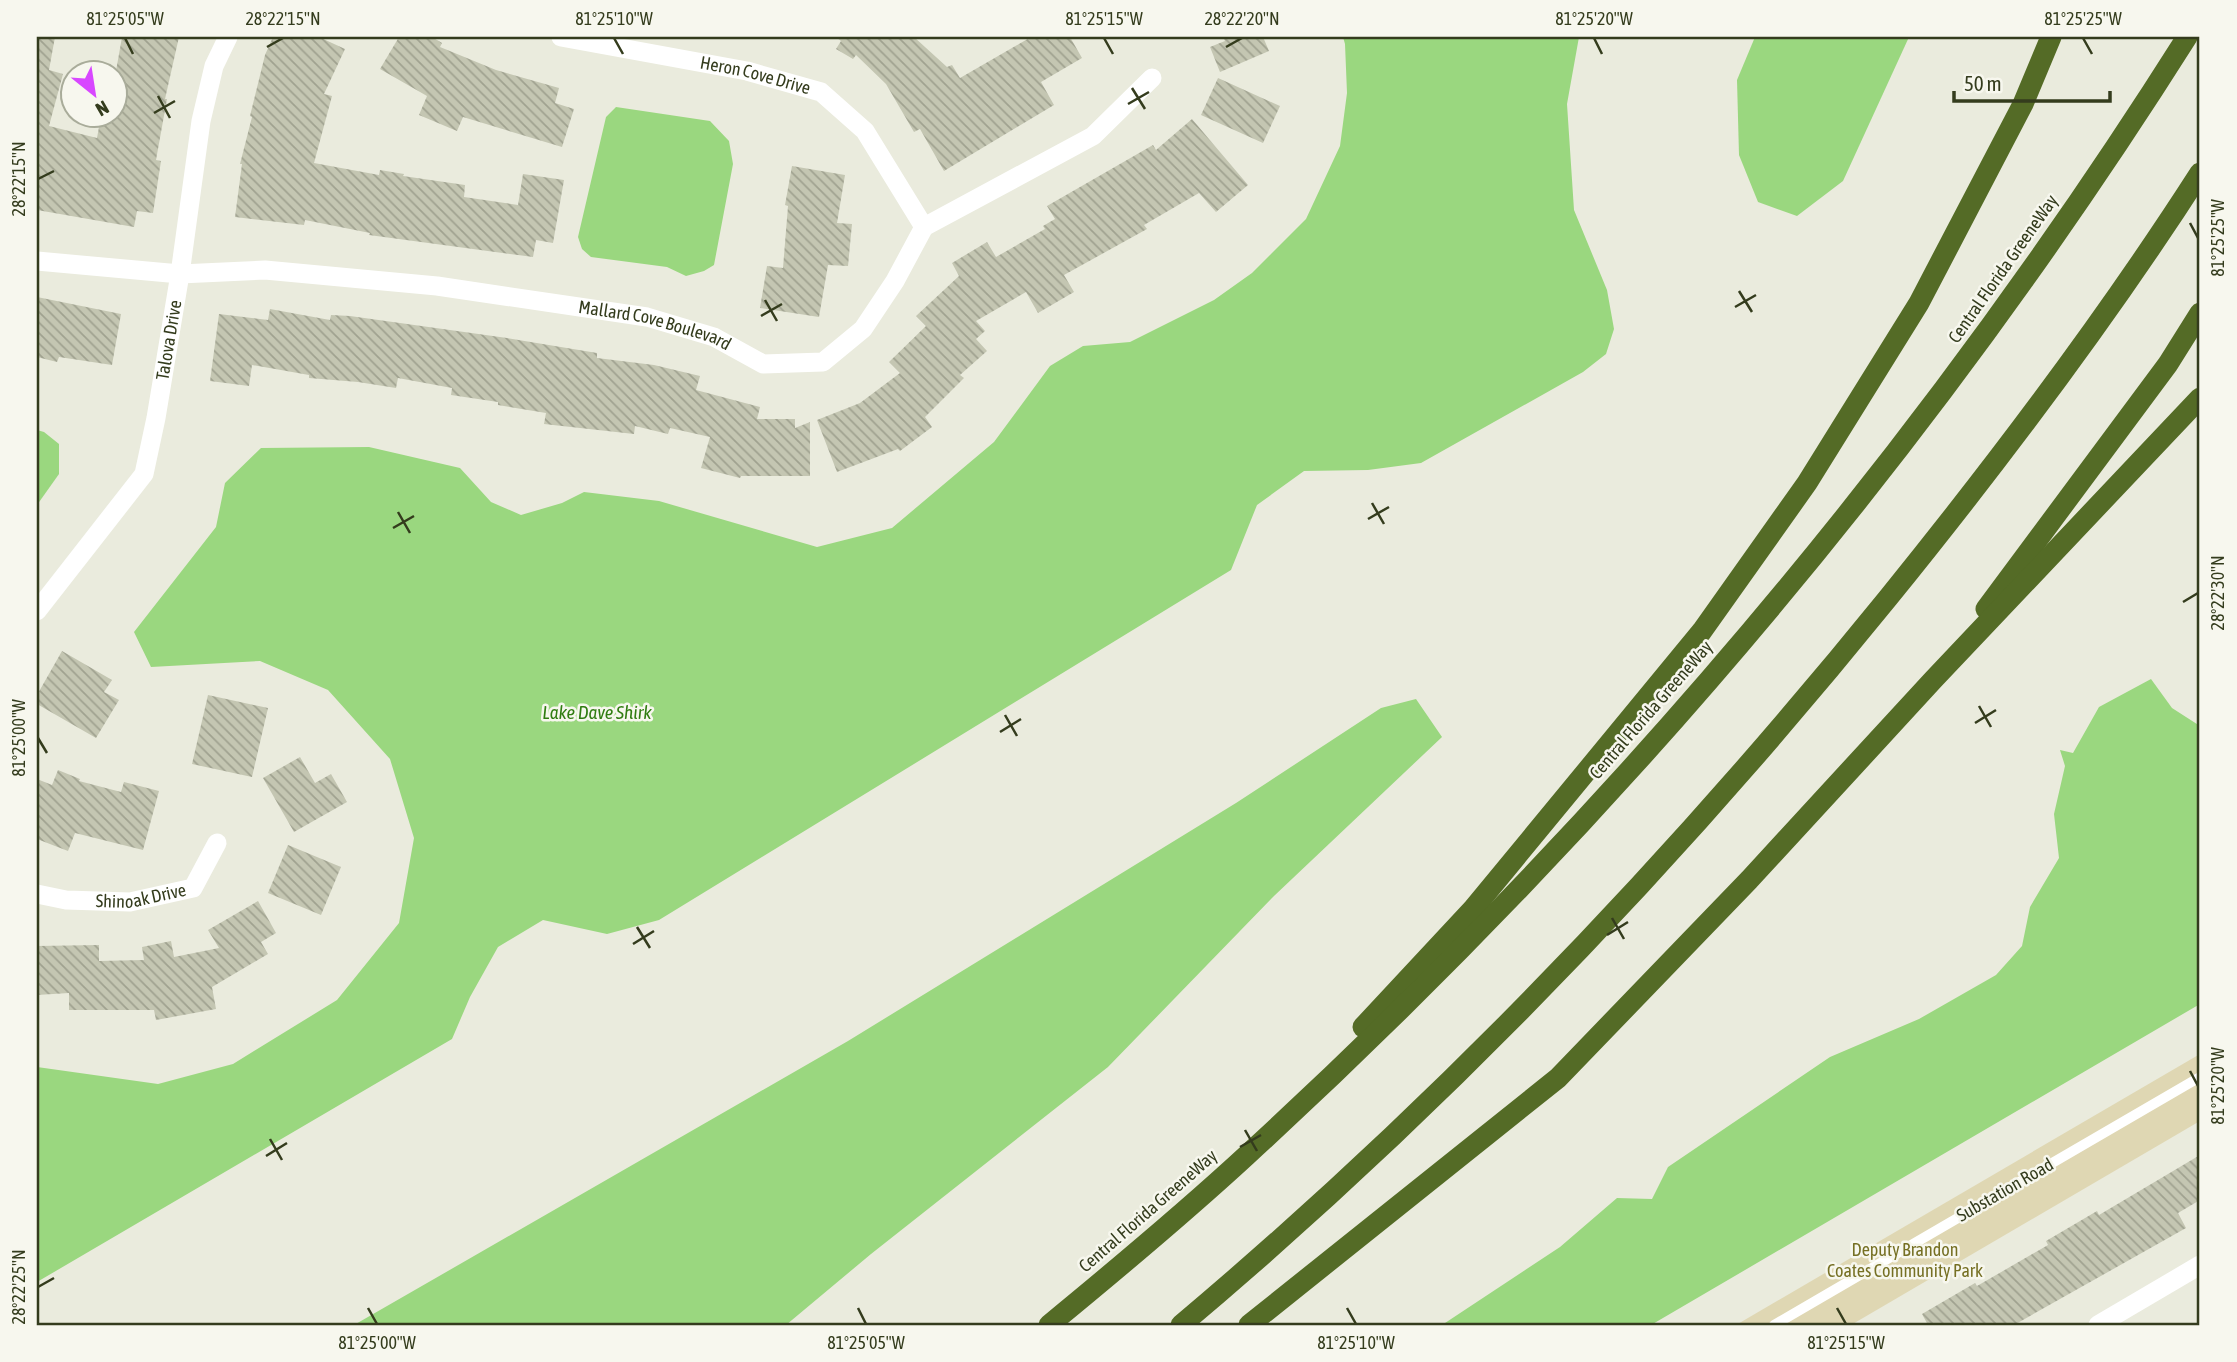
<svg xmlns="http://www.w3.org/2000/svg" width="2237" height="1362" font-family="'Asap Condensed',sans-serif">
	<defs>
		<pattern id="building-back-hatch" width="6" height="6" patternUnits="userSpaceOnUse" patternTransform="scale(1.75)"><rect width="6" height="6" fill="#c4c6b2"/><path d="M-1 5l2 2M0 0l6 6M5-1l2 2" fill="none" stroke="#a0a290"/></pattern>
	</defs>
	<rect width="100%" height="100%" fill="#eaebdd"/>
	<!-- green -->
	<polygon fill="#dfd7b3" points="2200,1054 2200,1121 1851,1325 1736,1325"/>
	<!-- water -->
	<g fill="#9ad77f">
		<polygon points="1343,37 1579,37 1567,104 1574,210 1607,290 1614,329 1606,354 1583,372 1421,463 1368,470 1304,471 1257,505 1231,570 659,920 607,934 543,920 498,947 470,997 452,1039 37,1282 37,1067 158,1084 233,1064 337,1000 399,923 414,838 390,759 328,690 260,661 151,667 134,632 216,527 225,483 261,448 369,447 460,468 491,502 521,515 562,503 584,492 659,501 817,547 892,528 994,442 1050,366 1083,346 1130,342 1214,300 1252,273 1306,219 1340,146 1347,93 1345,44"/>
		<polygon points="1755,37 1909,37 1843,181 1797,216 1758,202 1739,155 1737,80"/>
		<polygon points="616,107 710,121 729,141 733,164 714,265 704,271 686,276 667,267 591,257 582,249 578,237 606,117"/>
		<polygon points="37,430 44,432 59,444 59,474 37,505"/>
		<polygon points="2151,679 2172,708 2200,726 2200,1004 1651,1325 1442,1325 1560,1247 1617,1198 1652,1199 1668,1167 1830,1057 1919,1019 1996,975 2022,946 2030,907 2059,858 2054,814 2065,766 2060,750 2073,753 2099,707"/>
		<polygon points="1416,699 1442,737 1274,896 1108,1067 871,1254 786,1325 354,1325 848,1041 1236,803 1381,708"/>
	</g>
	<!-- building -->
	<g fill="url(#building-back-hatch)">
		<polygon points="37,37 55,37 49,70 63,74 49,126 97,138 101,116 116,116 116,71 122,37 179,37 165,99 167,99 156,160 161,161 153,213 137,211 134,227 37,210"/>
		<polygon points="273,37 319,37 345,49 324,94 332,96 314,163 379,175 380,170 404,174 403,176 465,185 464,197 518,205 523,174 564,180 553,243 536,240 533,257 369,235 370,233 305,220 304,225 235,217 242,164 240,164 252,117 250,116 265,55"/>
		<polygon points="399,37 432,37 442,43 440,47 496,70 559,88 555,103 574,109 562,147 463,117 457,131 419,115 427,96 380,69"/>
		<polygon points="836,37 914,37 947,67 952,65 960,78 1031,37 1070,37 1082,58 1041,82 1054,105 944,171 920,129 914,132 886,84 856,55 853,59 836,49 841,41"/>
		<polygon points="1223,37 1263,37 1269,51 1220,72 1210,47 1225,41"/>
		<polygon points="1218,78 1280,106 1263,143 1201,115"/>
		<polygon points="1192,119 1248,185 1216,212 1199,193 1144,225 1147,229 1064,275 1074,292 1038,313 1026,292 976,321 985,331 976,339 987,351 960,375 964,378 925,417 932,427 900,451 898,449 837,472 817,420 860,403 900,373 889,362 926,326 916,316 959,276 952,263 987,242 996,257 1045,229 1043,226 1055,219 1047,206 1153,145 1156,150"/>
		<polygon points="792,166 845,175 837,223 852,224 848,266 828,265 819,317 760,308 767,266 783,268 788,206 785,205"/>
		<polygon points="37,297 121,314 112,365 59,357 57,362 37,357"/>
		<polygon points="270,309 330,320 331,315 350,316 507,338 597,353 597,358 654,365 700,376 696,390 760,407 757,419 795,419 795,428 810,422 810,476 741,476 740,478 701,468 710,437 670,428 668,434 635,426 634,434 544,424 546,413 498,405 498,402 451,395 452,388 398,378 396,388 358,382 309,378 309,375 252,365 249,386 210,381 219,314 268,320"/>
		<polygon points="62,651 112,680 104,692 119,700 96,738 37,704 37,695"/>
		<polygon points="208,695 268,708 252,777 192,764"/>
		<polygon points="300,757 315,783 331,774 347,802 294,832 263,778"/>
		<polygon points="58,770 80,779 79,781 121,792 124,782 159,791 143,850 75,833 68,851 37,839 37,779 52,785"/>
		<polygon points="288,845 341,867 321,915 268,893"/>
		<polygon points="258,901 276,933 261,942 268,954 212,987 216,1009 156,1020 154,1010 69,1010 69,993 37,995 37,946 99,945 99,961 144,960 142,947 171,941 174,957 219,948 208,930"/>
		<polygon points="2200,1155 2200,1200 2178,1213 2186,1228 2014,1325 1928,1325 1922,1314 1975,1283 1977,1286 2048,1245 2046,1241 2097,1211 2099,1215"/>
	</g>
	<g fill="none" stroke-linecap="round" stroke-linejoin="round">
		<!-- service -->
		<polyline stroke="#fff" stroke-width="10" points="1774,1325 2200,1077"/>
		<!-- minor -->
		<g stroke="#fff" stroke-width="19">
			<path id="s1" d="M561 37 747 71 821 92 865 131 924 227"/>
			<path id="s2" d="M37 261 180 274 265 270 437 286 647 317 714 337 763 364 823 362 863 329 895 281 924 227 1093 136 1152 78"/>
			<path id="s3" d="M37 611 144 474 156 418 180 274 201 121 214 66 228 37"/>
			<path id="s4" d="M37 894 66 900 130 902 193 888 217 843"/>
			<polyline points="2098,1325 2200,1265"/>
		</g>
		<!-- motorway -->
		<g stroke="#546b26" stroke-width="21">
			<polyline points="1986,609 2168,364 2200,313"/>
			<polyline points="1363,1027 1473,909 1702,631 1807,483 1919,303 2023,104 2051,37"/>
			<path d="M1049 1325C1116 1270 1183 1214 1246 1156 1607 825 1926 450 2187 37"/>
			<path d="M1181 1325C1440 1107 1675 861 1888 598 1999 461 2105 321 2200 173"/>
			<polyline points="1249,1325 1558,1078 1749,880 1933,680 2200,398"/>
		</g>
	</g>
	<!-- ticks -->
	<path fill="none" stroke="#343c1d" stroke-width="2.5" d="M125 38 133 54M614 38 623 54M1104 38 1113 54M1594 38 1602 54M2083 38 2092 54M267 47 283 38M1226 47 1242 38M1132 88 1145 109M158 96 170 118M1128 104 1149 92M154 113 175 101M38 179 54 171M2190 223 2198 238M1739 291 1752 312M765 300 777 321M1735 307 1756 295M761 316 782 304M1372 503 1384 524M398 512 410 533M1368 519 1389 507M393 528 414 516M2183 602 2198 593M1979 706 1991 727M1005 715 1017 736M1975 723 1996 710M1000 732 1021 719M38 738 47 753M1612 918 1624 939M637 927 650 948M1607 935 1628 922M633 944 654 931M2190 1071 2198 1086M1245 1130 1257 1151M270 1139 282 1160M1240 1147 1261 1135M266 1156 287 1143M38 1287 54 1278M368 1308 377 1324M858 1308 866 1324M1347 1308 1356 1324M1837 1308 1846 1324"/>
	<g text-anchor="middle" stroke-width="5" stroke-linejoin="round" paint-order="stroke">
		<!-- street labels -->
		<g font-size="18" fill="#343c1d" stroke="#f7f7ee">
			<text dy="6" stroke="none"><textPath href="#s1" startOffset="198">Heron Cove Drive</textPath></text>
			<text transform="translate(2003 269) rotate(-55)" y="6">Central Florida GreeneWay</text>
			<text dy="6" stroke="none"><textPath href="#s2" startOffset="623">Mallard Cove Boulevard</textPath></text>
			<text dy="6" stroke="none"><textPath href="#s3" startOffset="310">Talova Drive</textPath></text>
			<text transform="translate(1651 710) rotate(-49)" y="6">Central Florida GreeneWay</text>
			<text dy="6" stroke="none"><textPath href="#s4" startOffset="105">Shinoak Drive</textPath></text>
			<text transform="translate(2005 1190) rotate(-30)" y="6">Substation Road</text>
			<text transform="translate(1148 1211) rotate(-41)" y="6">Central Florida GreeneWay</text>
		</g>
		<!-- park labels -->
		<g font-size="18" fill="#767024" stroke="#f7f7ee">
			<text x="1905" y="1256">Deputy Brandon<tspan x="1905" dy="21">Coates Community Park</tspan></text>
		</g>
		<!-- water labels -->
		<g font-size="19" font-style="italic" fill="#317d12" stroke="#f7f7ee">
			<text x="597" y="719">Lake Dave Shirk</text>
		</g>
	</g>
	<!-- border -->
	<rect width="2237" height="1362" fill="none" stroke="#f7f7ee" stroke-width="77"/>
	<!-- north arrow -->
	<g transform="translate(94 94) rotate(150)"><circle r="33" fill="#f7f7ee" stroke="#a9ac9a" stroke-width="2"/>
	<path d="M0-5L12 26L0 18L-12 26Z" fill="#d847ff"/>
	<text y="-10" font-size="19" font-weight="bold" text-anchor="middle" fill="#343c1d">N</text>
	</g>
	<!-- scale -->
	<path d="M1954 91v10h156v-10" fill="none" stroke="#343c1d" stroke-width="3.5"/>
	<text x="1964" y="91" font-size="21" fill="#343c1d" stroke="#f7f7ee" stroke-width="5" paint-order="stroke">50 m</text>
	<rect x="38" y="38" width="2160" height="1286" fill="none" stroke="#343c1d" stroke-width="2.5"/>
	<g font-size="18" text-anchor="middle" fill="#343c1d">
		<text x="125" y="25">81°25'05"W</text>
		<text x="283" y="25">28°22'15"N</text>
		<text x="614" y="25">81°25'10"W</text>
		<text x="1104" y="25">81°25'15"W</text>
		<text x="1242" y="25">28°22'20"N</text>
		<text x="1594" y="25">81°25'20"W</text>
		<text x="2083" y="25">81°25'25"W</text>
		<text transform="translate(19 179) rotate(-90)" y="6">28°22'15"N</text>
		<text transform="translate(2218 238) rotate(-90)" y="6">81°25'25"W</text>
		<text transform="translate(2218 593) rotate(-90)" y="6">28°22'30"N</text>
		<text transform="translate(19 738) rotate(-90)" y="6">81°25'00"W</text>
		<text transform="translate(2218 1086) rotate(-90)" y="6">81°25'20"W</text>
		<text transform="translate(19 1287) rotate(-90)" y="6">28°22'25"N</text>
		<text x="377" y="1349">81°25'00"W</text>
		<text x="866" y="1349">81°25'05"W</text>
		<text x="1356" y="1349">81°25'10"W</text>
		<text x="1846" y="1349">81°25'15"W</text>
	</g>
</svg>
